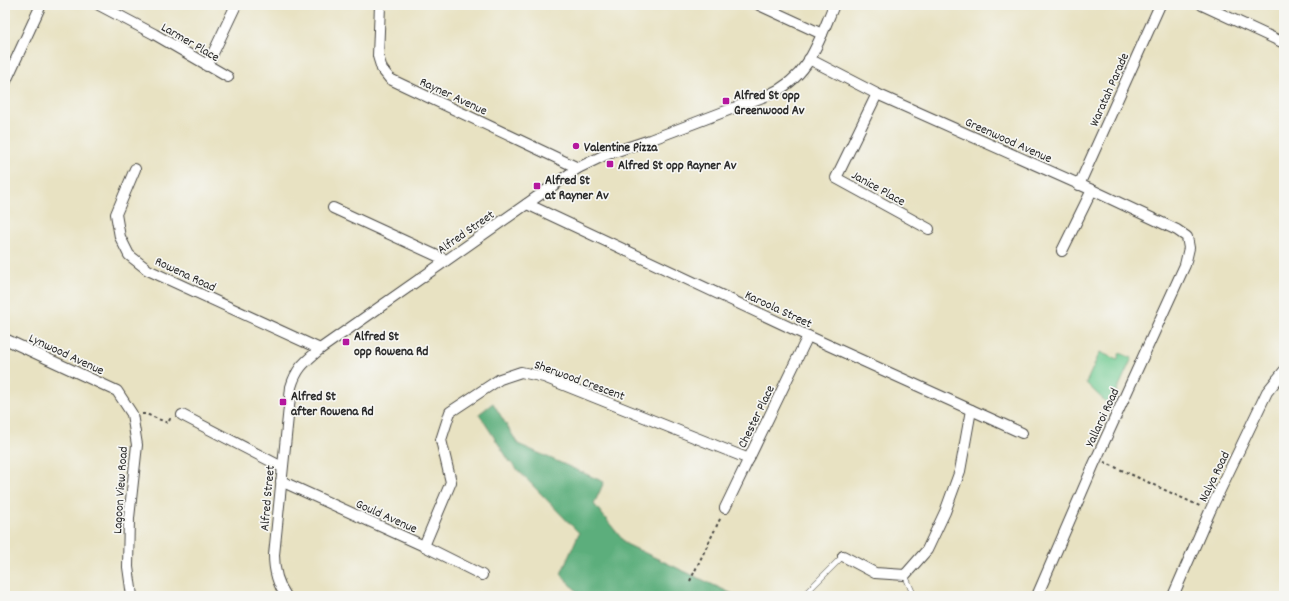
<svg xmlns="http://www.w3.org/2000/svg" width="1289" height="601" font-family="Dekko,sans-serif">
	<rect width="100%" height="100%" fill="#f6f6f2"/>
	<filter id="ink" filterUnits="userSpaceOnUse"><feTurbulence type="fractalNoise" baseFrequency=".025" numOctaves="2"/><feDisplacementMap in="SourceGraphic" scale="8" xChannelSelector="R" yChannelSelector="G"/><feConvolveMatrix kernelMatrix="1 2 1 2 8 2 1 2 1" color-interpolation-filters="sRGB"/></filter>
	<filter id="wash" filterUnits="userSpaceOnUse"><feTurbulence type="fractalNoise" baseFrequency=".012" numOctaves="4" result="noise"/><feDisplacementMap in="SourceGraphic" scale="16" xChannelSelector="R" yChannelSelector="G"/><feGaussianBlur stdDeviation="0.9" result="paint"/><feColorMatrix in="noise" values="0 0 0 0 0 0 0 0 0 0 0 0 0 0 0 0 0 1.4 0 .05"/><feComposite in="paint" operator="in"/></filter>
	<g filter="url(#wash)">
		<rect width="100%" height="100%" fill="#e8e2c2"/>
		<!-- green -->
		<polygon fill="#70ca91" stroke="#4e7a5e" points="1100,352 1117,360 1120,353 1132,358 1110,406 1086,383"/>
		<!-- forest -->
		<polygon fill="#5cae7b" stroke="#446c53" points="493,403 518,444 604,482 594,504 626,544 737,596 581,596 561,574 579,533 510,462 479,414"/>
	</g>
	<g filter="url(#ink)">
		<g fill="none" stroke-linecap="round" stroke-linejoin="round">
			<defs>
				<g id="lane">
					<polyline points="905,575 914,596"/>
					<polyline points="803,596 843,556"/>
				</g>
				<g id="street">
					<polyline points="99,5 154,34 228,77"/>
					<polyline points="380,5 378,56 382,69 390,79 578,168"/>
					<polyline points="759,5 822,34"/>
					<polyline points="1202,5 1284,43"/>
					<polyline points="809,59 877,94 1092,190 1177,230 1187,237 1189,248 1185,265 1094,464 1037,596"/>
					<polyline points="207,66 236,5"/>
					<polyline points="5,83 41,5"/>
					<polyline points="877,94 836,178 929,229"/>
					<polyline points="135,169 116,214 120,237 129,255 148,270 320,349"/>
					<polyline points="1079,185 1160,5"/>
					<polyline points="527,204 808,336 1022,433"/>
					<polyline points="333,208 446,260"/>
					<polyline points="1062,251 1092,190"/>
					<polyline points="5,339 117,391 132,414 137,445 129,518 128,567 132,596"/>
					<polyline points="182,415 282,467"/>
					<polyline points="281,481 424,546 482,575"/>
					<polyline points="725,508 808,336"/>
					<polyline points="424,546 451,482 441,440 450,412 500,379 521,372 544,377 749,459"/>
					<polyline points="843,556 875,573 905,575 927,550 945,512 960,471 971,410"/>
					<path d="M286 596C277 583 274 570 274 555L291 387C297 367 305 362 320 349L578 168 605 155 650 140 768 95C809 78 818 43 834 5"/>
					<polyline points="1173,596 1210,511 1267,392 1284,371"/>
				</g>
			</defs>
			<!-- lane casing -->
			<use href="#lane" stroke="#474642" stroke-width="6"/>
			<!-- street casing -->
			<use href="#street" stroke="#474642" stroke-width="12"/>
			<!-- path -->
			<g stroke="#474642" stroke-width="2" stroke-dasharray="3 3" stroke-linecap="butt">
				<polyline points="142,414 146,414 168,423 170,419 173,420"/>
				<polyline points="1104,462 1202,507"/>
				<polyline points="690,581 721,517"/>
			</g>
			<!-- lane -->
			<use href="#lane" stroke="#fff" stroke-width="5"/>
			<!-- street -->
			<use href="#street" stroke="#fff" stroke-width="10"/>
		</g>
	</g>
	<!-- markers -->
	<g fill="#b5179e" stroke="#f6f6f2" stroke-width="1.5">
		<rect x="722" y="97" width="8" height="8" rx="2"/>
		<circle cx="576" cy="146" r="4"/>
		<rect x="606" y="160" width="8" height="8" rx="2"/>
		<rect x="533" y="182" width="8" height="8" rx="2"/>
		<rect x="342" y="338" width="8" height="8" rx="2"/>
		<rect x="279" y="398" width="8" height="8" rx="2"/>
	</g>
	<g text-anchor="middle" stroke-width="3.5" stroke-linejoin="round" paint-order="stroke">
		<!-- street labels -->
		<g font-size="13" fill="#2b2b2b" stroke="#f6f6f2">
			<text transform="translate(191 41) rotate(30)" y="5">Larmer Place</text>
			<text transform="translate(1108 89) rotate(-66)" y="5">Waratah Parade</text>
			<text transform="translate(454 95) rotate(25)" y="5">Rayner Avenue</text>
			<text transform="translate(1009 139) rotate(24)" y="5">Greenwood Avenue</text>
			<text transform="translate(879 187) rotate(29)" y="5">Janice Place</text>
			<text transform="translate(465 231) rotate(-35)" y="5">Alfred Street</text>
			<text transform="translate(186 273) rotate(25)" y="5">Rowena Road</text>
			<text transform="translate(779 308) rotate(25)" y="5">Karoola Street</text>
			<text transform="translate(67 353) rotate(25)" y="5">Lynwood Avenue</text>
			<text transform="translate(580 379) rotate(20)" y="5">Sherwood Crescent</text>
			<text transform="translate(755 416) rotate(-64)" y="5">Chester Place</text>
			<text transform="translate(1101 417) rotate(-65)" y="5">Yallaroi Road</text>
			<text transform="translate(1213 476) rotate(-64)" y="5">Nalya Road</text>
			<text transform="translate(119 490) rotate(-86)" y="5">Lagoon View Road</text>
			<text transform="translate(266 498) rotate(-85)" y="5">Alfred Street</text>
			<text transform="translate(387 515) rotate(24)" y="5">Gould Avenue</text>
		</g>
		<!-- poi labels -->
		<g font-size="13" font-weight="bold" fill="#2b2b2b" stroke="#f6f6f2" text-anchor="start">
			<text x="734" y="99">Alfred St opp<tspan x="734" dy="15">Greenwood Av</tspan></text>
			<text x="584" y="151">Valentine Pizza</text>
			<text x="618" y="169">Alfred St opp Rayner Av</text>
			<text x="545" y="184">Alfred St<tspan x="545" dy="15">at Rayner Av</tspan></text>
			<text x="354" y="340">Alfred St<tspan x="354" dy="15">opp Rowena Rd</tspan></text>
			<text x="291" y="400">Alfred St<tspan x="291" dy="15">after Rowena Rd</tspan></text>
		</g>
	</g>
	<!-- margin -->
	<rect width="1289" height="601" fill="none" stroke="#f6f6f2" stroke-width="20"/>
</svg>
